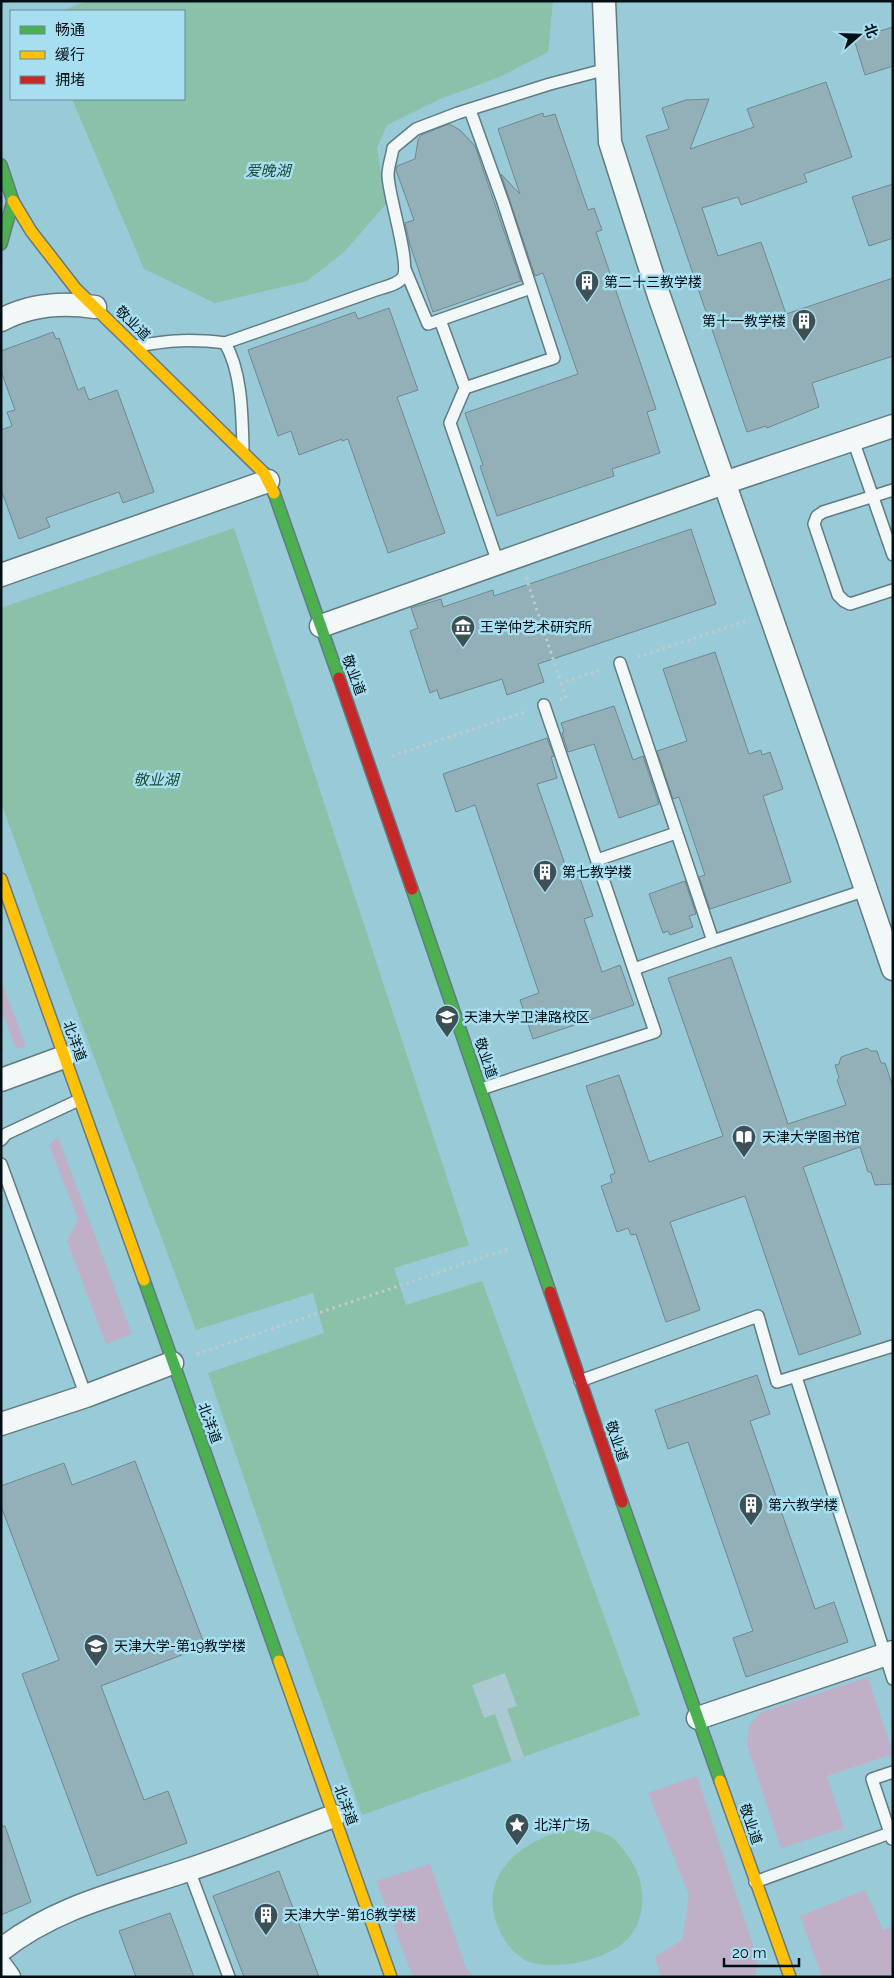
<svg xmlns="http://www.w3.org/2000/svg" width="894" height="1978" font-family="Raleway,'Noto Sans SC',sans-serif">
	<rect width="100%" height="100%" fill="#abc9d2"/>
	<!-- built -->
	<path fill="#98cad8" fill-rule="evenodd" d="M1 1H893V1977H1ZM11 11H184V99H11Z"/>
	<!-- green -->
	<g fill="#bfb0c8">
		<polygon points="1,985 3,985 26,1047 16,1048 1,1010"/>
		<polygon points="58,1137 132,1334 106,1344 67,1241 78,1219 49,1145"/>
		<polygon points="868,1677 893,1754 827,1776 844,1828 781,1848 747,1745 749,1726 760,1713"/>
		<polygon points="697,1776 758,1960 755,1977 661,1977 655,1957 682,1940 689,1895 648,1793"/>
		<polygon points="430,1864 466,1968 474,1977 413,1977 376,1881"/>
		<polygon points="865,1890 883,1930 893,1927 893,1977 822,1977 800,1916"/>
	</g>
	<!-- water -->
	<g fill="#8bc0a9">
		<polygon points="87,1 553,1 548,52 502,76 440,99 387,125 377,148 386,204 344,252 307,281 215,303 144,269 72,99 184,99 184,11 64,11 64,10"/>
		<polygon points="234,528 469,1245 394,1268 406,1305 482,1281 640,1715 362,1815 289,1610 208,1373 324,1333 313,1293 196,1330 50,939 1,802 1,608"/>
		<path d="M587 1828C595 1831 605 1833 612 1837 616 1840 619 1845 622 1848 644 1873 650 1908 631 1935 613 1960 552 1973 525 1960 520 1957 512 1950 508 1945 473 1894 501 1852 553 1834 564 1830 576 1830 587 1828Z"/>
	</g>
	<!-- pier -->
	<polygon fill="#abc9d2" points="505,1673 517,1706 507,1709 524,1757 512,1762 495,1714 484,1718 472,1685"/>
	<!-- building -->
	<g fill="#93b0b9" stroke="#70888f">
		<polygon points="893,27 893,66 865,75 854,39"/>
		<polygon points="826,82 852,157 804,174 807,182 764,197 741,205 738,197 702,208 718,256 761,242 786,314 893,278 893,356 812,383 819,407 767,428 766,426 747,432 646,136 669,129 662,108 686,100 709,99 690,149 754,127 747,109"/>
		<polygon points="543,113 544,117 555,114 588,210 594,208 602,230 596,232 656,409 647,412 660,453 612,469 614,476 497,516 480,466 483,465 465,413 578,374 543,273 535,276 501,174 520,194 498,129"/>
		<polygon points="449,124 460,130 475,146 521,281 433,312 410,245 405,223 414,220 396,170 397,166 415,159 418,140 421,135"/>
		<polygon points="893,184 893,238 869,246 852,197"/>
		<polygon points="389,308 418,390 397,397 445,533 388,553 348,439 342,441 342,439 299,455 291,431 278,436 248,350 355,312 358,319"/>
		<polygon points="53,332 56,339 59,338 78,390 84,387 89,400 117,390 154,492 123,503 119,492 46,518 50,527 19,539 1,489 1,430 12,426 7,412 15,410 1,371 1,351"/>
		<polygon points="691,529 716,604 538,664 544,682 507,695 502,679 440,699 437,690 430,693 410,631 418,628 411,608 441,599 443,607 493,590 494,596"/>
		<polygon points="715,652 749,754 761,750 762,755 770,752 783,789 763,796 791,882 710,909 699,877 705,875 679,797 673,799 657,751 687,741 663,669"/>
		<polygon points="614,706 633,760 643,756 659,804 619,818 594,744 568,752 562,733 564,732 561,723"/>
		<polygon points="547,738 554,756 551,757 557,778 537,784 567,870 576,867 593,916 584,919 602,972 620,965 634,1005 533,1039 520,1000 539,993 475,805 456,812 443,774"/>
		<polygon points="685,881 696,914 689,916 693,927 670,935 668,931 663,933 649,894"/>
		<polygon points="731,957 788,1124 846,1105 837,1080 839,1078 835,1065 839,1064 841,1057 867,1048 871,1051 877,1051 881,1063 885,1063 893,1087 893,1184 875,1185 871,1172 868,1172 860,1147 803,1167 861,1334 799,1355 745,1196 670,1222 700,1310 666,1322 636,1234 631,1235 628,1228 617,1232 601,1186 612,1182 610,1175 615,1173 586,1086 619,1075 649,1162 723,1136 668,978"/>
		<polygon points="757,1375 770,1414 750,1421 815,1609 834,1602 848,1642 746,1677 733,1638 753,1631 688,1442 668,1449 655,1410"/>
		<polygon points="135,1461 205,1646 101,1686 144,1800 168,1791 187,1843 97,1876 22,1674 59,1660 1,1506 1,1486 64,1463 72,1485"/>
		<polygon points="1,1826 5,1826 31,1902 1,1915"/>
		<polygon points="279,1871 319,1977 244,1977 213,1896"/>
		<polygon points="170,1913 194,1977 136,1977 119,1931"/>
	</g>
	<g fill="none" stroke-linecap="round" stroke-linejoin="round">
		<defs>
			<g id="lane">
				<polyline points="405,269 428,324 531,288"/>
				<polyline points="440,320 465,388 450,423 498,563"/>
				<path d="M225 343 376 290C384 287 398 285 403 277 411 263 388 195 388 175 388 166 392 156 393 148L416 129 458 113 550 84 607 69"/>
				<path d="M137 346C170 340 192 339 225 343 242 372 242 415 243 448"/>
				<polyline points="465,388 554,358 503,202 470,110"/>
				<polyline points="853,440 893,555"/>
				<polyline points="893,490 823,512 817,516 814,524 838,595 844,601 850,604 893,590"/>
				<polyline points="620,663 713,941 866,890"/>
				<polyline points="597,860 676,833"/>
				<polyline points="634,969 713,941"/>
				<polyline points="481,1089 655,1032 544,705"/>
				<polyline points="1,1140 6,1134 79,1100"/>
				<polyline points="1,1164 86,1396"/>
				<polyline points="796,1377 893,1679"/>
				<polyline points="580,1381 758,1316 777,1382 893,1346"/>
				<polyline points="892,1839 872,1779 893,1772"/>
				<polyline points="189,1870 229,1977"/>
				<polyline points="755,1882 890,1833"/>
			</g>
			<g id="street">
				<polyline points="604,1 610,142 659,296 846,831 893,969"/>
				<path d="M1 320C31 304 62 302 95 307"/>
				<polyline points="1,575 268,481"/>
				<polyline points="321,626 724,483 893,426"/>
				<polyline points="1,1080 64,1057"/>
				<polyline points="1,1424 86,1396 172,1363"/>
				<polyline points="698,1718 893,1652"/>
				<path d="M1 1950C56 1906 123 1892 188 1870 237 1854 285 1834 334 1816"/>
				<polyline points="1,1966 9,1977"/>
			</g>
			<g id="fast">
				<polyline points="1,165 13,201 1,244"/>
				<polyline points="274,493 339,678"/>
				<polyline points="412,889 550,1292"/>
				<polyline points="144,1280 279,1661"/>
				<polyline points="622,1502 720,1781"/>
			</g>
			<g id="slow">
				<polyline points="13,201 31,231 76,289 264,473 274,493"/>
				<polyline points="1,879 144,1280"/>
				<polyline points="279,1661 391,1977"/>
				<polyline points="720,1781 790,1977"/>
			</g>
			<g id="jam">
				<polyline points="339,678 412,889"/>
				<polyline points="550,1292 622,1502"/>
			</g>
		</defs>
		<!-- lane casing -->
		<use href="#lane" stroke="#627b82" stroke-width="14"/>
		<!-- street casing -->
		<use href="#street" stroke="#627b82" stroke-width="25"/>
		<!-- fast casing -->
		<use href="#fast" stroke="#627b82" stroke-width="14"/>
		<!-- slow casing -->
		<use href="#slow" stroke="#627b82" stroke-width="14"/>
		<!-- jam casing -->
		<use href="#jam" stroke="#627b82" stroke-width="14"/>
		<!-- path -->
		<g stroke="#c1cacd" stroke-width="3" stroke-dasharray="2.5 4" stroke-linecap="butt">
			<polyline points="526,577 561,683 603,669"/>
			<polyline points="638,657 748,620"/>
			<polyline points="560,700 566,698 561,683"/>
			<polyline points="392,756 528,711"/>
			<polyline points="197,1354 508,1249"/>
		</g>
		<!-- lane -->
		<use href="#lane" stroke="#f2f7f8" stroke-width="11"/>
		<!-- street -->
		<use href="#street" stroke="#f2f7f8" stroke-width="22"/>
		<!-- fast -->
		<use href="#fast" stroke="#4caf50" stroke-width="11"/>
		<!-- slow -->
		<use href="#slow" stroke="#ffc107" stroke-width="11"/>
		<!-- jam -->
		<use href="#jam" stroke="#c62828" stroke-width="11"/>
	</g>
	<!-- icons -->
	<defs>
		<symbol id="building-pin" viewBox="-11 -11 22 30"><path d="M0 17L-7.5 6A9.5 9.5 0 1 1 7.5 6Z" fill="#3c5056" stroke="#a7dff0"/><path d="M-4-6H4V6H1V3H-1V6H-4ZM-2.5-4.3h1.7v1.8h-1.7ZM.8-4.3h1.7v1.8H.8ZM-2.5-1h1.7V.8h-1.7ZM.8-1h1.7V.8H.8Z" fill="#fff"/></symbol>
		<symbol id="museum-pin" viewBox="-11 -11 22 30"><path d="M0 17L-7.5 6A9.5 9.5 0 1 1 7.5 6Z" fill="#3c5056" stroke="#a7dff0"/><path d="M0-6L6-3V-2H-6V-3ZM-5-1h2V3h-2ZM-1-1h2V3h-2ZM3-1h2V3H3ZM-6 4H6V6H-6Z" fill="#fff"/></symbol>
		<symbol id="university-pin" viewBox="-11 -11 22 30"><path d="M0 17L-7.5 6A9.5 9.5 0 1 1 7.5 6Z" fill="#3c5056" stroke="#a7dff0"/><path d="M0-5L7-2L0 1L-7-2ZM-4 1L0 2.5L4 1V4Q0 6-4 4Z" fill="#fff"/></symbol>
		<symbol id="library-pin" viewBox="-11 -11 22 30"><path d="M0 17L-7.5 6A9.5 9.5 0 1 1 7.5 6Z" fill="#3c5056" stroke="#a7dff0"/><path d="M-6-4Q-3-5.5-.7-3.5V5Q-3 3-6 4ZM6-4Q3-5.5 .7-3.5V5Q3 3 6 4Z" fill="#fff"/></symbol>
		<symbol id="sight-pin" viewBox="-11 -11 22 30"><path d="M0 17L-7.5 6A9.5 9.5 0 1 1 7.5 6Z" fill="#3c5056" stroke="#a7dff0"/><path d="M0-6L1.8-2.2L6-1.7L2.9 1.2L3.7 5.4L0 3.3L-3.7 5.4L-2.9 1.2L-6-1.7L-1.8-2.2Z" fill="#fff"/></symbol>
	</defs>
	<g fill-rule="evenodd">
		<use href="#building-pin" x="573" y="268" width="28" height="38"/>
		<use href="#building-pin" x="790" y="307" width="28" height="38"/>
		<use href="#museum-pin" x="449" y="613" width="28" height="38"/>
		<use href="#building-pin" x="531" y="858" width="28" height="38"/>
		<use href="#university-pin" x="433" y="1003" width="28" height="38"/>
		<use href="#library-pin" x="730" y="1123" width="28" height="38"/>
		<use href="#building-pin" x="737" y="1491" width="28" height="38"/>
		<use href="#university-pin" x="82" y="1632" width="28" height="38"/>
		<use href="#sight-pin" x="503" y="1811" width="28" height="38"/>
		<use href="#building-pin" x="252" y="1901" width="28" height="38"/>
	</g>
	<g text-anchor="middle" stroke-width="5" stroke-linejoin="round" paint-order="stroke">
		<!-- poi labels -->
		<g font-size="14" fill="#000f14" stroke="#a7dff0" text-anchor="start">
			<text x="604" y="287">第二十三教学楼</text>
			<text x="786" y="326" text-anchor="end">第十一教学楼</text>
			<text x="480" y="632">王学仲艺术研究所</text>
			<text x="562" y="877">第七教学楼</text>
			<text x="464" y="1022">天津大学卫津路校区</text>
			<text x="762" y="1142">天津大学图书馆</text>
			<text x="768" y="1510">第六教学楼</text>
			<text x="114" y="1651">天津大学-第19教学楼</text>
			<text x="534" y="1830">北洋广场</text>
			<text x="284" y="1920">天津大学-第16教学楼</text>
		</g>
		<!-- street labels -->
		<g font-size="14" fill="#000f14" stroke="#a7dff0">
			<text transform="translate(133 323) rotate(44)" y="5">敬业道</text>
			<text transform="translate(354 675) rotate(70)" y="5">敬业道</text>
			<text transform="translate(75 1041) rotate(70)" y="5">北洋道</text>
			<text transform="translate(486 1058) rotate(71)" y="5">敬业道</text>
			<text transform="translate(210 1423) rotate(70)" y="5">北洋道</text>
			<text transform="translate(617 1441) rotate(71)" y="5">敬业道</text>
			<text transform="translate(346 1805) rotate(70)" y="5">北洋道</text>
			<text transform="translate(751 1824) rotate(71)" y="5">敬业道</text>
		</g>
		<!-- water labels -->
		<g font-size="15" font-style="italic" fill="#1b4c32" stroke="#a7dff0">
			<text x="268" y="176">爱晚湖</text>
			<text x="156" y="785">敬业湖</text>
		</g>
	</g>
	<!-- border -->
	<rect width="894" height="1978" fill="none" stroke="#000f14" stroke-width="5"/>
	<!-- legend -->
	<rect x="10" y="10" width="175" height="90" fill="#a7dff0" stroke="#648c98"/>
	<rect x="20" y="26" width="25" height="8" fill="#4caf50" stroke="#648c98"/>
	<text x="55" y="35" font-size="15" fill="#000f14">畅通</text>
	<rect x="20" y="51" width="25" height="8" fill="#ffc107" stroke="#648c98"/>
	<text x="55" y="60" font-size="15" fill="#000f14">缓行</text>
	<rect x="20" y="76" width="25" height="8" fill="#c62828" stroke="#648c98"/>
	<text x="55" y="85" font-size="15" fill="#000f14">拥堵</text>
	<!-- north arrow -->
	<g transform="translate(859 35) rotate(70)" stroke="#a7dff0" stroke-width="4" paint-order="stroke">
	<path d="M0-4L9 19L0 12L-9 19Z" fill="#000f14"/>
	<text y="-8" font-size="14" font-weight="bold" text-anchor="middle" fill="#000f14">北</text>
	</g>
	<!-- scale -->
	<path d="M724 1958v8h75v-8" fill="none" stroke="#000f14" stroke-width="2.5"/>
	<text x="732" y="1958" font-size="15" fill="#000f14" stroke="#a7dff0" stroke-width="4" paint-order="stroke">20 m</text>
</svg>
